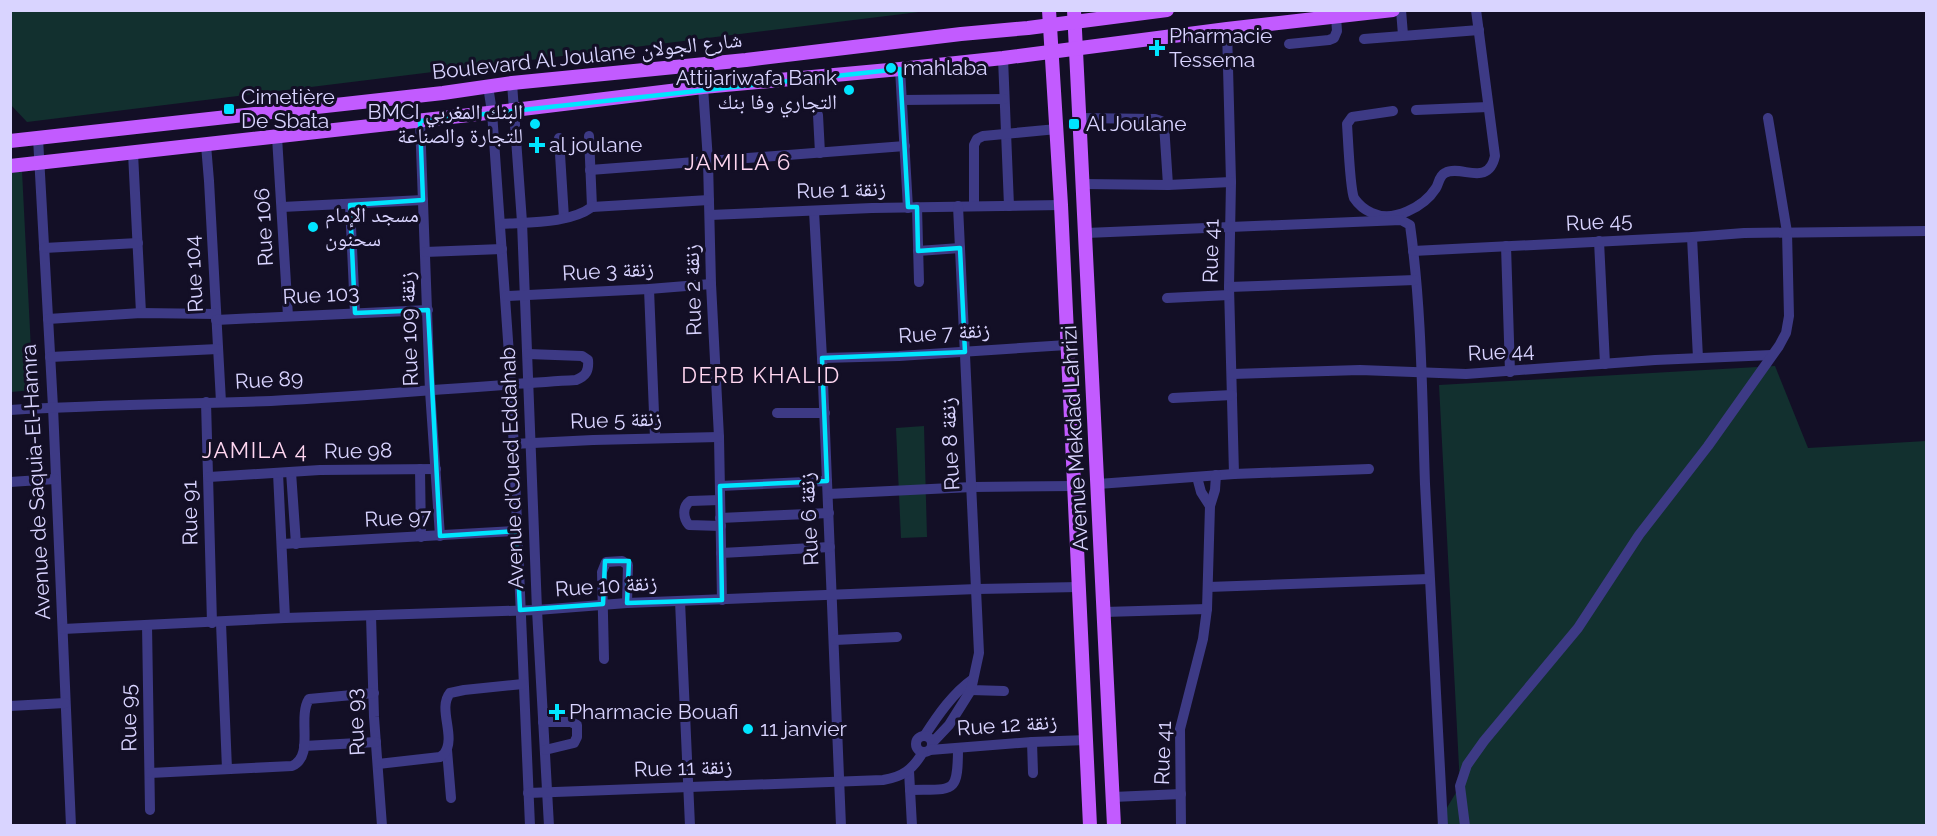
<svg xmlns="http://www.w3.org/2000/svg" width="1937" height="836" font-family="Raleway,'Noto Naskh Arabic',sans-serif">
	<rect width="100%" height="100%" fill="#130f26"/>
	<!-- green -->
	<g fill="#12302f">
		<polygon points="10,11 11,10 927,11 27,122 11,105"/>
		<polygon points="22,171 33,390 11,392 11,173"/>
		<polygon points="1775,366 1808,448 1926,441 1926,825 1436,826 1460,786 1439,385"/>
		<polygon points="924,426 927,537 901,538 896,428"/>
	</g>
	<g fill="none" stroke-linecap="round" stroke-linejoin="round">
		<!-- minor -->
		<g stroke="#3d3a85" stroke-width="10">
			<polyline points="1401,10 1403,35"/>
			<polyline points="1227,29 1231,182 1229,287 1234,474"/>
			<polyline points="1364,39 1479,30"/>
			<polyline points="1289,44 1329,40 1334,38 1337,31 1336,17"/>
			<polyline points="1003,58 1009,206"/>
			<polyline points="900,69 908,208"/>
			<polyline points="512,83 522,222 537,610 549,826"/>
			<polyline points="488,86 492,112 511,383 530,826"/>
			<polyline points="703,87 708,161 711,284 719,437 722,600"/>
			<polyline points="902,100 1004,99"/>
			<polyline points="1416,110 1488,107"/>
			<path d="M1393 111 1352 117 1347 124C1348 138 1350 189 1354 198 1358 204 1365 210 1372 213 1393 223 1424 207 1436 188 1439 183 1439 176 1445 173 1461 164 1488 188 1495 156L1476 10"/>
			<polyline points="818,115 820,153"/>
			<polyline points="1080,118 1155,119 1161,121 1164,124 1168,185"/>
			<polyline points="420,121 430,391 440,536"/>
			<polyline points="589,136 592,207"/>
			<polyline points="277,137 288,316"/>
			<polyline points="38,138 53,407 71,826"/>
			<polyline points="559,138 564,218"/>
			<polyline points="206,145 209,181 221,402"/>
			<polyline points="133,153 141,313"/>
			<polyline points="590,170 905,146"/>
			<polyline points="1083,184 1168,185 1231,182"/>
			<polyline points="350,205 355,313"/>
			<polyline points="974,206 974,145 977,139 983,136 1057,129"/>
			<polyline points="282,207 423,200"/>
			<polyline points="917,207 919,282"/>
			<polyline points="814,211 822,358 841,826"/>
			<polyline points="710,215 872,208 1061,205"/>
			<path d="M500 224C528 222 569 224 592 207L709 200"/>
			<path d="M1086 233 1401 220 1410 225C1422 311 1422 398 1425 484 1430 598 1436 712 1443 826"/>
			<polyline points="1692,237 1698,358"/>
			<polyline points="1599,241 1605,364"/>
			<polyline points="1506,246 1510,372"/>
			<polyline points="44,248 138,243"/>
			<polyline points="918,251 960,248"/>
			<polyline points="1413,251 1692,237 1744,233 1926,231"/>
			<polyline points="425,252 502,249"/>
			<polyline points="1229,287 1415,280"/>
			<polyline points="649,289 655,438"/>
			<polyline points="506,296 649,289 711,284"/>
			<polyline points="1167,298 1229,295"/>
			<polyline points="48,319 141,313 216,314"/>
			<polyline points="216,320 428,310"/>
			<polyline points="50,357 218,349"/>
			<polyline points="822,358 899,356 1067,345"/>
			<polyline points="1232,374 1360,370 1466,374 1655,360 1772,355"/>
			<polyline points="1173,398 1232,395"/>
			<polyline points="206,402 212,623"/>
			<path d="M10 410C97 405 184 404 271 401 373 396 474 386 576 380 586 376 589 371 588 360L582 356 528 354"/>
			<polyline points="777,413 825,413"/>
			<polyline points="513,444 593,440 719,437"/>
			<polyline points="420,469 421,537"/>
			<polyline points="291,472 296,544"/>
			<polyline points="278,473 285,618"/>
			<polyline points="209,477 320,470 436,469"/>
			<polyline points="1197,477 1201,492 1210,506"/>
			<polyline points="10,482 55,479"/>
			<polyline points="1098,484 1234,474 1369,469"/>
			<polyline points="720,486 827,481"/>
			<polyline points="828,494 972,487 1074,486"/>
			<path d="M720 500 690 501C682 507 683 518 689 525L721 526"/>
			<polyline points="720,518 829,513"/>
			<polyline points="282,544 516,531"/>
			<polyline points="721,553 830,547"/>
			<polyline points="1208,587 1429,579"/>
			<polyline points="680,601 690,826"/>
			<polyline points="1104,612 1207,609"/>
			<polyline points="371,616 374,717 382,826"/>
			<polyline points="221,623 227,769"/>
			<polyline points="147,625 150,810"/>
			<polyline points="63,629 285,618 537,610 627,603 977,589 1079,587"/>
			<polyline points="835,640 897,637"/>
			<polyline points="604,659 602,572 606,562 622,561 628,565 627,603"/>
			<polyline points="967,687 971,690 1004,691"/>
			<polyline points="10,706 65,703"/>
			<polyline points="543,722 571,722 577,725 577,737 574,743 545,750"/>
			<path d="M925 735C938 715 953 693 973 679"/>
			<circle cx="924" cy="744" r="8"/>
			<polyline points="1032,742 1033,773"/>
			<polyline points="932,743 949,725 971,690 979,653 958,206"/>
			<polyline points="304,746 376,742"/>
			<polyline points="447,750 451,798"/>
			<polyline points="930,750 1032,742 1087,740"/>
			<path d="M378 764 440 757 444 754C457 737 437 709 450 693L464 690 523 684"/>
			<polyline points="909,771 912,826"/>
			<path d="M150 773 292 766C315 756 297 718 309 699L374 693"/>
			<path d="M910 790C954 789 958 795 958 748"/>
			<path d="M528 793 883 780C903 777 913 769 923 752"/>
			<polyline points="1113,797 1181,794"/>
			<polyline points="1181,826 1180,729 1203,639 1207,609 1210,506 1215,490 1216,475"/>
			<polyline points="1465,826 1460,786 1467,765 1484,741 1578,628 1639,535 1708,446 1779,346 1786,333 1789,316 1787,232 1768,118"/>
		</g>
		<!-- major -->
		<g stroke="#c25bff" stroke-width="14">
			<polyline points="1049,10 1061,205 1090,826"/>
			<polyline points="1074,10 1114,826"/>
			<polyline points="10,141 443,93 512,83 746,60 961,34 1028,28 1167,10"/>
			<polyline points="10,166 514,110 703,87 900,69 1003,58 1227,29 1393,10"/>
		</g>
	</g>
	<!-- marked area -->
	<path fill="none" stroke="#00e5ff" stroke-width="4.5" stroke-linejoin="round" d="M900 69 908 207H917L918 251 960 248 965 352 822 358 827 481 720 486 722 600 627 603 629 561H605L603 604 520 610 516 531 440 536 428 310 355 313 350 205 423 200 420 121Z"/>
	<!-- markers -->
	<g fill="#00e5ff" stroke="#130f26" stroke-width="2">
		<path d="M1154 39h6v6h6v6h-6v6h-6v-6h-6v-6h6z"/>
		<circle cx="891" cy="68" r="6"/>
		<circle cx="849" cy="90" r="6"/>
		<rect x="223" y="103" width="12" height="12" rx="3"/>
		<circle cx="535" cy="124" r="6"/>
		<rect x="1068" y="118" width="12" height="12" rx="3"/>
		<path d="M534 136h6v6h6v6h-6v6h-6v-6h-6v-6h6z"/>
		<circle cx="313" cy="227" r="6"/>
		<path d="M554 703h6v6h6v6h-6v6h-6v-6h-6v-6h6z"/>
		<circle cx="748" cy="729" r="6"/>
	</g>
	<g text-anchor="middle" stroke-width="6" stroke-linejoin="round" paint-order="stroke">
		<!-- poi labels -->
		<g font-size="21" fill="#d9d4ff" stroke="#130f26" text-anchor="start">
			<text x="1169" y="43">Pharmacie<tspan x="1169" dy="24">Tessema</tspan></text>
			<text x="903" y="75">mahlaba</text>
			<text x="837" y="85" text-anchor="end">Attijariwafa Bank<tspan x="837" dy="24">التجاري وفا بنك</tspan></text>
			<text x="241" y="104">Cimetière<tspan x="241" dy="24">De Sbata</tspan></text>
			<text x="523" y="119" text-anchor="end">BMCI البنك المغربي<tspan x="523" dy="24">للتجارة والصناعة</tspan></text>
			<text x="1086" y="131">Al Joulane</text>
			<text x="549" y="152">al joulane</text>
			<text x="325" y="222">مسجد الإمام<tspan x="325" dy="24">سحنون</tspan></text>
			<text x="569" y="719">Pharmacie Bouafi</text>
			<text x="760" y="736">11 janvier</text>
		</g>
		<!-- street labels -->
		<g font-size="21" fill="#d9d4ff" stroke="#130f26">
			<text transform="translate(587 56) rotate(-6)" y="7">Boulevard Al Joulane شارع الجولان</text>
			<text transform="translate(841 190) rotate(-2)" y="7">Rue 1 زنقة</text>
			<text transform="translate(1599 222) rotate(-3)" y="7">Rue 45</text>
			<text transform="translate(264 227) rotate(-93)" y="7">Rue 106</text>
			<text transform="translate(1211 251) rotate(-89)" y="7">Rue 41</text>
			<text transform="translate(608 271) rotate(-3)" y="7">Rue 3 زنقة</text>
			<text transform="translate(194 274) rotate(-93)" y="7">Rue 104</text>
			<text transform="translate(693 290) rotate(-92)" y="7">Rue 2 زنقة</text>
			<text transform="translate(321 295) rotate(-3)" y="7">Rue 103</text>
			<text transform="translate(409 329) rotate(-92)" y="7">Rue 109 زنقة</text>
			<text transform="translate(944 333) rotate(-4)" y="7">Rue 7 زنقة</text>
			<text transform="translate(1501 352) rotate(-3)" y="7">Rue 44</text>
			<text transform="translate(269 380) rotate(-3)" y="7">Rue 89</text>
			<text transform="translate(616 420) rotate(-2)" y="7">Rue 5 زنقة</text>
			<text transform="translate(1075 438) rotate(-93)" y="7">Avenue Mekdad Lahrizi</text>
			<text transform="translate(950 444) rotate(-93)" y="7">Rue 8 زنقة</text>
			<text transform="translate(358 451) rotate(-1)" y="7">Rue 98</text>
			<text transform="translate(512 468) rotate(-92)" y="7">Avenue d'Oued Eddahab</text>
			<text transform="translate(36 482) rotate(-93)" y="7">Avenue de Saquia-El-Hamra</text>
			<text transform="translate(190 513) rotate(-91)" y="7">Rue 91</text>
			<text transform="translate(398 518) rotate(-3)" y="7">Rue 97</text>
			<text transform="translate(809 519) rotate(-93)" y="7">Rue 6 زنقة</text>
			<text transform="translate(606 586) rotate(-4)" y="7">Rue 10 زنقة</text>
			<text transform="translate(129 718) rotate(-91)" y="7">Rue 95</text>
			<text transform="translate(356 722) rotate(-93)" y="7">Rue 93</text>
			<text transform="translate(1007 725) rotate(-4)" y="7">Rue 12 زنقة</text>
			<text transform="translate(1163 753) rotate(-88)" y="7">Rue 41</text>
			<text transform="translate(683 768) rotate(-2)" y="7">Rue 11 زنقة</text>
		</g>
		<!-- neighbourhood labels -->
		<g font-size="22" letter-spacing="1.5" fill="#ffd6f0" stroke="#130f26">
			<text x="738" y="170">JAMILA 6</text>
			<text x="761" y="383">DERB KHALID</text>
			<text x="255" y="458">JAMILA 4</text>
		</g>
	</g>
	<!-- border -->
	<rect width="1937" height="836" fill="none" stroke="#d9d4ff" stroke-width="24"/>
</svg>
